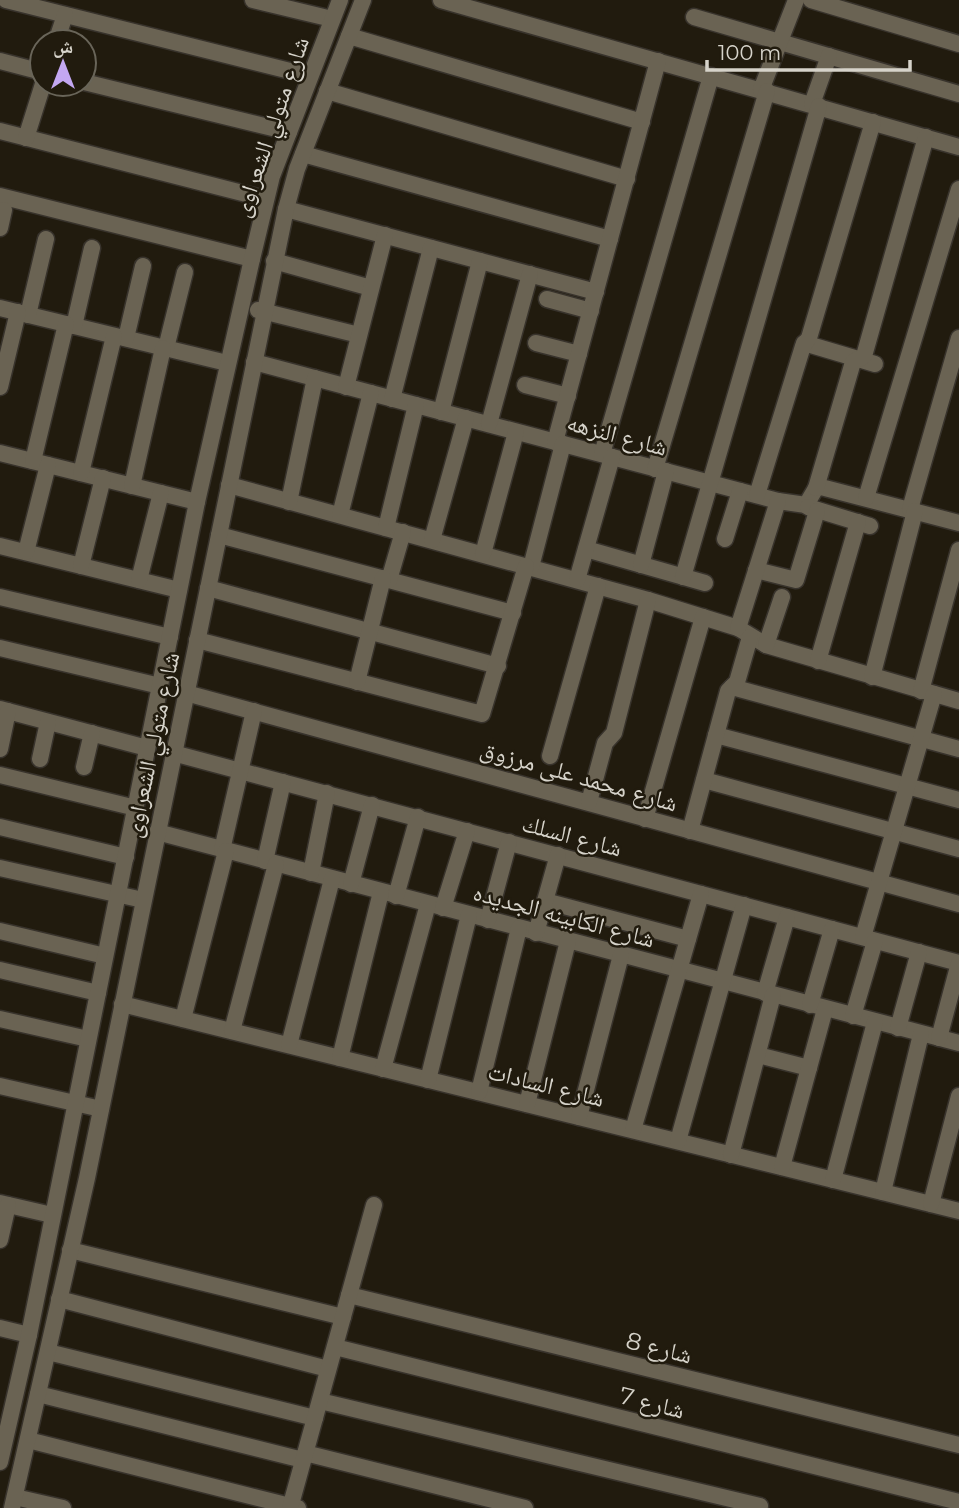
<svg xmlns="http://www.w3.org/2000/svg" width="959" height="1508" font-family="Montserrat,'Noto Naskh Arabic',sans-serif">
	<rect width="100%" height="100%" fill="#211b0e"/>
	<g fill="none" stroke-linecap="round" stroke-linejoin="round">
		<defs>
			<g id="street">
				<polyline points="6,0 310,76"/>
				<polyline points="253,0 332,19"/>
				<polyline points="441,0 959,147"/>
				<polyline points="811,0 959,44"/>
				<polyline points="694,17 959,94"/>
				<polyline points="349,36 642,122"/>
				<polyline points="56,42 65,15"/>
				<polyline points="0,61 42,72"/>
				<polyline points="84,82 289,132"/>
				<polyline points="761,90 796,0"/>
				<polyline points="327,91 627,179"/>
				<polyline points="812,104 829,56"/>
				<polyline points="0,131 266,199"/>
				<polyline points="26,138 43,84"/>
				<polyline points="303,154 610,239"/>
				<polyline points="0,196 252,259"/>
				<polyline points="286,209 596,292"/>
				<polyline points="0,228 4,210"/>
				<polyline points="274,261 371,288"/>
				<polyline points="547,299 591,311"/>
				<polyline points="0,308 227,363"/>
				<polyline points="258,310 359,335"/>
				<polyline points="28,315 46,239"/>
				<polyline points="74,326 92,248"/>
				<polyline points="126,338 143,266"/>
				<polyline points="536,343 579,354"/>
				<polyline points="804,343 875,364"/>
				<polyline points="166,348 185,272"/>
				<polyline points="254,362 778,501 806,505 816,488 821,487 959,523"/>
				<polyline points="525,385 568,396"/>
				<polyline points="0,387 18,312"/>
				<polyline points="346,387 385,235"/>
				<polyline points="392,399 431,248"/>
				<polyline points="441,412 480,261"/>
				<polyline points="489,424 530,274"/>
				<polyline points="555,442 658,61"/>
				<polyline points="0,453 197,502"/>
				<polyline points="602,454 711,76"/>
				<polyline points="33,461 66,324"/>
				<polyline points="655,469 767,91"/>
				<polyline points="81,473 114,336"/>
				<polyline points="229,485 648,600 738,628 766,645 959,701"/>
				<polyline points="132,486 163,348"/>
				<polyline points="816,488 853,362 864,356 926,137"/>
				<polyline points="757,495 803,346 809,338 873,122"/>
				<polyline points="866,498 959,189"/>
				<polyline points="289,502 315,378"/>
				<polyline points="808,507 870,526"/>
				<polyline points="910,509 959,338"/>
				<polyline points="340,515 371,393"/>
				<polyline points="386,528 416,405"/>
				<polyline points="219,535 513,613"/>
				<polyline points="725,539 740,491"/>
				<polyline points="432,540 466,418"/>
				<polyline points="0,546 179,590"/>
				<polyline points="586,549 705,583"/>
				<polyline points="26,552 48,465"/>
				<polyline points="483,554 516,432"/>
				<polyline points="641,565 666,471"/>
				<polyline points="81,566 103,478"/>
				<polyline points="531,567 563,444"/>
				<polyline points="756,570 796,580 817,511"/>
				<polyline points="683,577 819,106"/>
				<polyline points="139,580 161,493"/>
				<polyline points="389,580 403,532"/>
				<polyline points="577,580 612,457"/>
				<polyline points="208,588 498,666"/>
				<polyline points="0,597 170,637"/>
				<polyline points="738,628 778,501"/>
				<polyline points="197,640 482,714 526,566"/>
				<polyline points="766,645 782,597"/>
				<polyline points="0,648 160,686"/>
				<polyline points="818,661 858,522"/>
				<polyline points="872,677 915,511"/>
				<polyline points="357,682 383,578"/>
				<polyline points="732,687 959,749"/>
				<polyline points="921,691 959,550"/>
				<polyline points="186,693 959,904"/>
				<polyline points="0,709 147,748"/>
				<polyline points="716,735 959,800"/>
				<polyline points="0,749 8,711"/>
				<polyline points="173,753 959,963"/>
				<polyline points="550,756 598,586"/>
				<polyline points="40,759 48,722"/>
				<polyline points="84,767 92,733"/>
				<polyline points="0,775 136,808"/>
				<polyline points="704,780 959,849"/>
				<polyline points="589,802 605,743 614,733 648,600"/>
				<polyline points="645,819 703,617"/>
				<polyline points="0,827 126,857"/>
				<polyline points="690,831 728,691 737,682 750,637"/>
				<polyline points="157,832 959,1043"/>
				<polyline points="222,850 254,711"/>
				<polyline points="265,861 283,782"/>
				<polyline points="0,868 143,900"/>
				<polyline points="311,873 327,793"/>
				<polyline points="351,884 372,805"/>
				<polyline points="396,896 418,817"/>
				<polyline points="545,901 688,939"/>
				<polyline points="443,908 467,831"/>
				<polyline points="488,920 509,842"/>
				<polyline points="0,931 105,956"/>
				<polyline points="536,933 558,855"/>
				<polyline points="863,937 934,694"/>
				<polyline points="0,970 98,993"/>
				<polyline points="765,993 787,917"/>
				<polyline points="122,1004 959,1211"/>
				<polyline points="810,1005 832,929"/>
				<polyline points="853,1016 875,941"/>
				<polyline points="0,1019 88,1039"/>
				<polyline points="183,1019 226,851"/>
				<polyline points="898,1028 919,952"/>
				<polyline points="232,1031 276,864"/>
				<polyline points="939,1038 959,963"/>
				<polyline points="289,1045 332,879"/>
				<polyline points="758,1055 809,1068"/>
				<polyline points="340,1058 381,892"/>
				<polyline points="383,1069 428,904"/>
				<polyline points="428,1080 469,915"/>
				<polyline points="0,1086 101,1109"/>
				<polyline points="479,1092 519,928"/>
				<polyline points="527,1104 568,941"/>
				<polyline points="579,1117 621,955"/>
				<polyline points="633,1130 701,894"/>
				<polyline points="678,1141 744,905"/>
				<polyline points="731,1155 773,995"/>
				<polyline points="782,1167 825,1009"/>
				<polyline points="833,1180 875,1022"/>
				<polyline points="883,1192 921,1034"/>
				<polyline points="0,1203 52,1215"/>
				<polyline points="931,1204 959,1096"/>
				<polyline points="0,1240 8,1205"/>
				<polyline points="70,1250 343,1317"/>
				<polyline points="349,1295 959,1445"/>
				<polyline points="59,1299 328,1369"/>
				<polyline points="0,1328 29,1335"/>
				<polyline points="335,1347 959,1502"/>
				<polyline points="48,1352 315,1418"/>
				<polyline points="38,1394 303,1460"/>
				<polyline points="320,1401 760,1506"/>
				<polyline points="28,1440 298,1508"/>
				<polyline points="305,1453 525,1508"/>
				<polyline points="0,1462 29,1335 197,502 252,259 272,176 340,0"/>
				<polyline points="15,1497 63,1508"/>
				<polyline points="12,1508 87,1178 286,209 297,169 363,0"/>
				<polyline points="290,1508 374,1205"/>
			</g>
		</defs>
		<!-- street casing -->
		<use href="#street" stroke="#38332c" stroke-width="19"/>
		<!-- street -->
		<use href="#street" stroke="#6a6353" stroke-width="16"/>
	</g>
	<g text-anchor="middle" stroke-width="5" stroke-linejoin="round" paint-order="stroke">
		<!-- street labels -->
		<g font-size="24" fill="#d6d3ca" stroke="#211b0e">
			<text transform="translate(271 127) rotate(-71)" y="8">شارع متولي الشعراوى</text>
			<text transform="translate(617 435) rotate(15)" y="8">شارع النزهه</text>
			<text transform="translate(152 745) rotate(-78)" y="8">شارع متولي الشعراوى</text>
			<text transform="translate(579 776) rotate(16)" y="8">شارع محمد على مرزوق</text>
			<text transform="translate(572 836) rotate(15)" y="8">شارع السلك</text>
			<text transform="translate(564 916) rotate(15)" y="8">شارع الكابينه الجديده</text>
			<text transform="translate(546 1085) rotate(14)" y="8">شارع السادات</text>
			<text transform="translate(659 1348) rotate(14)" y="8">شارع 8</text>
			<text transform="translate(652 1403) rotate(14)" y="8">شارع 7</text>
		</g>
	</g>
	<!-- north arrow -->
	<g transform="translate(63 63)"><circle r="33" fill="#211b0e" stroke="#696559" stroke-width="2"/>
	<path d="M0-5L12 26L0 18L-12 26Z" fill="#c3a7f2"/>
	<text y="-10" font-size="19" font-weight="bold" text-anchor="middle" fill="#d6d3ca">ش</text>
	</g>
	<!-- scale -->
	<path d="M707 60v10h203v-10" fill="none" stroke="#d6d3ca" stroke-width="3.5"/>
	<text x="718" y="60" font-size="21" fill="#d6d3ca" stroke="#211b0e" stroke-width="5" paint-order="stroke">100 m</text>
</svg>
